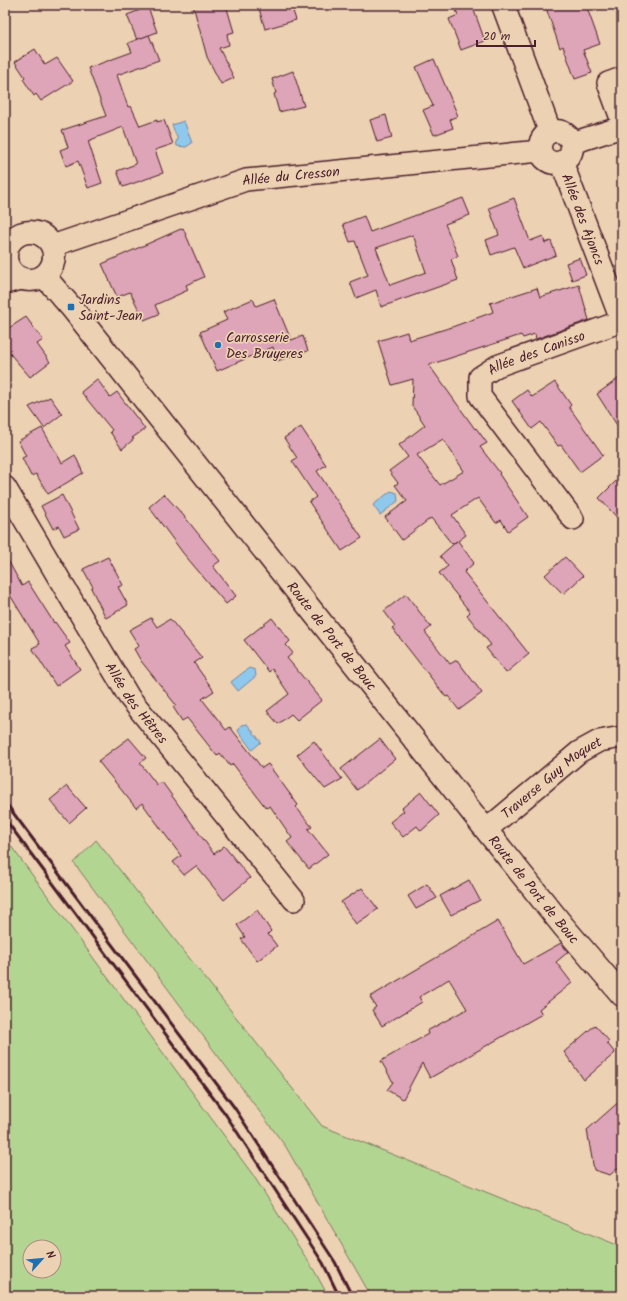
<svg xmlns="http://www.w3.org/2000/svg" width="627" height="1301" font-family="Kalam,sans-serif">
	<rect width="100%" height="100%" fill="#ecd1b3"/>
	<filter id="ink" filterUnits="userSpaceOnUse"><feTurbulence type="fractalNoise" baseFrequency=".025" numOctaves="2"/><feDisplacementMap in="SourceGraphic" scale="8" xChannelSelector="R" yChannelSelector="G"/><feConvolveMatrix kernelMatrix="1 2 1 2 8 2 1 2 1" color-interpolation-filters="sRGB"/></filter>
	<g filter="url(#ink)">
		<!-- green -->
		<g fill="#b2d691" stroke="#7e7a5e" fill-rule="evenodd">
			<path d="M5 838 253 1175 315 1272 328 1296H5ZM30 1247H54V1271H30Z"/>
			<polygon points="96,840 322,1126 622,1247 622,1296 371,1296 286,1147 74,863"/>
		</g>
		<!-- water -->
		<g fill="#8ec8ed" stroke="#73849f">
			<polygon points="184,121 192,143 186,147 177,146 176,141 178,140 172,125"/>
			<polygon points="391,491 397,493 398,501 380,515 373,505"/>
			<polygon points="249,668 255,670 256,676 238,691 231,682"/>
			<polygon points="247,724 261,742 252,750 238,731 241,725"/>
		</g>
		<!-- building -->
		<g fill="#dda5b7" stroke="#4a1f2b" fill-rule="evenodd">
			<polygon points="193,5 226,5 234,32 227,34 229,45 219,48 234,78 221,84 207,57"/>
			<polygon points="258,5 291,5 296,20 265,29"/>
			<polygon points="454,5 472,5 485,41 461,50 449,19 458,15"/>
			<polygon points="545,5 586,5 600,44 583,50 592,73 575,79 563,46 560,48"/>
			<polygon points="148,7 157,32 137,40 127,15"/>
			<polygon points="149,35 159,60 117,75 128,107 131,106 140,126 157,120 157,122 164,120 173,144 155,150 163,173 123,187 117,171 136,164 123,127 88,141 102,183 88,188 78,161 66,166 60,150 68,147 62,130 106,116 88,68 132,52 128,43"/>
			<polygon points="35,49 45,65 57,58 73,81 41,101 36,94 34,96 23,79 25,77 15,62"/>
			<polygon points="434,59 458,116 450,119 453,128 434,135 423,110 433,106 416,67"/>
			<polygon points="293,71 304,106 279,112 274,94 276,93 272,79"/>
			<polygon points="386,115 392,138 377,142 370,120"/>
			<path d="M463 198 470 215 445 224 458 256 451 259 458 280 381 307 376 290 356 298 350 282 368 275 355 241 350 242 343 224 364 216 370 232ZM413 235 426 272 390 285 376 248Z"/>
			<polygon points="514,198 530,241 543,236 545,243 551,241 556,255 523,268 514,247 491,255 486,240 499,235 489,208"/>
			<polygon points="183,228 204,277 186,285 188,290 155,305 159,314 144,320 130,292 117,297 102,264"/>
			<polygon points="580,258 586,275 572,280 566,263"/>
			<path d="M579 285 589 320 536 339 535 334 523 338 521 335 429 365 475 429 476 428 487 443 480 447 500 473 499 474 528 517 508 531 501 520 496 523 478 498 452 515 466 535 458 541 474 563 464 572 529 654 506 673 486 648 491 645 467 615 470 612 439 573 448 566 440 556 457 541 452 544 431 518 402 540 385 517 407 501 395 485 398 483 389 471 408 457 399 445 425 425 412 406 413 379 392 385 378 341 407 332 409 340 452 327 493 312 490 303 537 288 540 297ZM443 439 464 471 440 485 417 455Z"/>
			<polygon points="253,299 256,306 274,299 291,340 303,336 308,351 277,361 273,347 217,371 200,332 227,320 223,312"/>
			<polygon points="26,317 43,340 37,344 50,362 30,377 5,348 9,328"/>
			<polygon points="622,376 622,433 597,394"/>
			<polygon points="97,379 110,397 117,392 145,429 132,438 134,439 122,449 110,432 112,430 81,392"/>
			<polygon points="555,382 571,405 569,407 603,455 580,472 561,445 558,446 541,422 532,429 512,401 527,390 532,397"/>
			<polygon points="50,397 62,414 44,428 29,407"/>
			<polygon points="301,427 326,465 317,471 362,538 342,551 309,502 316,497 292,461 297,458 284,438"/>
			<polygon points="42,428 62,463 75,455 83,473 48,494 36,474 31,476 22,458 26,456 18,441"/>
			<polygon points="622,475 622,523 599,498"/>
			<polygon points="164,494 184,516 220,561 213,566 236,596 226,604 183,553 149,507"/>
			<polygon points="62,495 79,529 64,536 59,526 53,529 41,506"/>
			<polygon points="5,555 22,586 28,582 54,623 55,622 70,643 65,646 80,669 56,686 32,648 40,644 5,587"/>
			<polygon points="108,557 123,585 118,587 128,605 106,618 91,588 93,587 83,569"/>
			<polygon points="565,557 583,576 563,594 545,575"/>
			<polygon points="406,594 431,627 425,632 450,664 457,660 482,693 459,710 448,696 446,697 392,628 395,626 384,611"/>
			<polygon points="151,618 157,627 170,619 202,658 194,663 214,691 202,699 226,730 230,727 262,768 268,764 298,805 296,807 312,827 308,829 328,854 309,869 287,842 292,838 270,806 266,808 233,764 230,766 220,753 217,756 187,718 182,721 173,707 176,705 141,661 134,649 139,646 129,630"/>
			<polygon points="272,618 290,641 286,645 293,653 287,658 322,700 297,720 291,714 278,724 267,711 289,694 272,669 269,672 244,640"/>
			<polygon points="129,738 146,758 140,763 157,785 162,782 214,854 224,846 250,878 224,900 196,866 184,875 173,862 181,856 142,803 136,808 98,761"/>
			<polygon points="380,739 395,759 357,790 341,769"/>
			<polygon points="314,741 342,779 325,789 297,755"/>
			<polygon points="67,786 86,808 69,823 50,800"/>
			<polygon points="421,792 439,815 421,831 417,826 403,837 390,822 404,811 402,808"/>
			<polygon points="469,880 480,900 451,915 440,896"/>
			<polygon points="427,884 437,898 416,909 408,896"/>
			<polygon points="362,888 378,909 356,924 341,902"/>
			<polygon points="257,910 271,931 268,934 277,946 257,961 241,939 245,937 237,925"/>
			<polygon points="498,921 523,964 561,943 568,952 556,962 572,983 539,1009 542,1014 430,1078 422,1063 403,1099 387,1090 393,1082 381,1061 428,1034 427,1031 467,1009 449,979 419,997 422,1002 382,1026 372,1010 376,1007 370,997"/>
			<polygon points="595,1025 609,1041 607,1043 615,1053 584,1080 564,1052"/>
			<polygon points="622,1099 622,1164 610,1175 594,1170 587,1130"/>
		</g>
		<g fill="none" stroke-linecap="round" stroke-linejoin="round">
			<defs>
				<g id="street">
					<polyline points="622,78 608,83 622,121"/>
					<polyline points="572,143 622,127"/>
					<path id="s1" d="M52 246 246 180 540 151"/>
					<polyline points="5,264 6,262"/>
					<polyline points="5,283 21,279"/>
					<path id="s2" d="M5 487 129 697 294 900"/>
					<path id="s3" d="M573 519 480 396V377L497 366 622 321"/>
					<path id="s4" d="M486 830 579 752 599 741 622 737"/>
				</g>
				<g id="secondary">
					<polyline points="503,5 550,132"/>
					<circle cx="556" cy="147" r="16"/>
					<path id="s5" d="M562 163 622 321"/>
					<circle cx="30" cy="256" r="24"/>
					<path id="s6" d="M44 276 71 307 486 830 564 927 622 995"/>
				</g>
			</defs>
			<!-- street casing -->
			<use href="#street" stroke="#4a1f2b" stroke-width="24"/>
			<!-- secondary casing -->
			<use href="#secondary" stroke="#4a1f2b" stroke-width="25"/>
			<!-- street -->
			<use href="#street" stroke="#ecd1b3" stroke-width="21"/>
			<!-- secondary -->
			<use href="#secondary" stroke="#ecd1b3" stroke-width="22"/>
			<!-- rail -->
			<g stroke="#4a1f2b" stroke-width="3">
				<polyline points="5,802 234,1107 335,1262 352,1296"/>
				<polyline points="5,819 226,1115 323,1263 339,1296"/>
			</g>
		</g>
	</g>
	<!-- markers -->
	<g fill="#1f6fb2" stroke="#ecd1b3" stroke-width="1.5">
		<rect x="67" y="303" width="8" height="8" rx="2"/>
		<circle cx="218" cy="345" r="4"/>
	</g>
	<g text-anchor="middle" stroke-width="3.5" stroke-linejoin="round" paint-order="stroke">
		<!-- street labels -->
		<g font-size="14" fill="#4a1f2b" stroke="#ecd1b3">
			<text dy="5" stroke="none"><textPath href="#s1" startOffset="250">Allée du Cresson</textPath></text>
			<text dy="5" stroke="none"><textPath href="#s5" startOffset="60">Allée des Ajoncs</textPath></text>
			<text dy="5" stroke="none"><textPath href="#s3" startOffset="235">Allée des Canisso</textPath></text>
			<text dy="5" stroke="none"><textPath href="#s6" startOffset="461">Route de Port de Bouc</textPath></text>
			<text dy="5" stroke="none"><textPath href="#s2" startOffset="253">Allée des Hêtres</textPath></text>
			<text dy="5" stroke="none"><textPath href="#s4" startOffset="84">Traverse Guy Moquet</textPath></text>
			<text dy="5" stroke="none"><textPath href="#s6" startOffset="785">Route de Port de Bouc</textPath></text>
		</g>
		<!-- poi labels -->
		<g font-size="14" fill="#4a1f2b" stroke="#ecd1b3" text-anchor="start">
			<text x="79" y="304">Jardins<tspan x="79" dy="16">Saint-Jean</tspan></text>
			<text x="226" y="342">Carrosserie<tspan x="226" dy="16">Des Bruyeres</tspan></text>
		</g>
	</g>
	<!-- margin -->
	<rect width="627" height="1301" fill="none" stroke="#ecd1b3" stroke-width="20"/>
	<rect x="10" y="10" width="607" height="1281" fill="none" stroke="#4a1f2b" stroke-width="1.5" filter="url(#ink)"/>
	<!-- north arrow -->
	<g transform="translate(42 1259) rotate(63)"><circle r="19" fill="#ecd1b3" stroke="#ab8a7d"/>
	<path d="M0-3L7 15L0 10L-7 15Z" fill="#1f6fb2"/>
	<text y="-6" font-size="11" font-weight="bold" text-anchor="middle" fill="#4a1f2b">N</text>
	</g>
	<!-- scale -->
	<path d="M477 40v6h58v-6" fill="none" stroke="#4a1f2b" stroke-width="2"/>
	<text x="483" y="40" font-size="12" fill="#4a1f2b" stroke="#ecd1b3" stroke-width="3" paint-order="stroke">20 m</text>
</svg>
